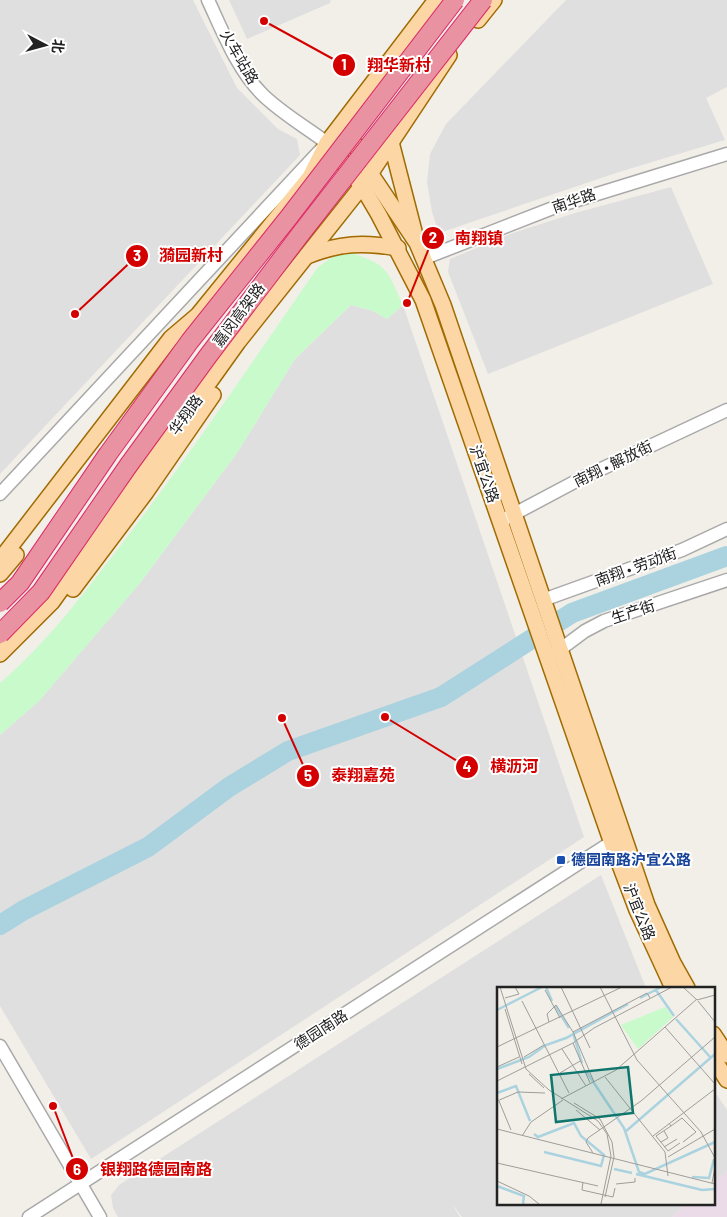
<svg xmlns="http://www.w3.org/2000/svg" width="727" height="1217" font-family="Barlow,'Noto Sans SC',sans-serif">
	<rect width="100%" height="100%" fill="#f2efe9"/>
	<!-- residential -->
	<g fill="#e0dfdf">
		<polygon points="0,0 193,0 237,88 278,129 297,139 300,155 0,474"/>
		<polygon points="229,0 331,0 330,3 247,39"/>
		<polygon points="566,0 727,0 727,87 706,98 725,140 619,172 439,233 432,212 427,182 430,154 446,124"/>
		<polygon points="671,187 713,284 488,374 448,272 450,259 513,233 575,213"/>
		<polygon points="351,305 373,311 387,319 403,305 584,837 91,1159 0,1006 0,735 39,701 140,583 237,453 295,359"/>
		<polygon points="601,875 646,988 498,988 498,1203 688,1203 672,1217 462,1217 452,1204 460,1217 118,1217 113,1208 111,1195 119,1185"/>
		<polygon points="713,1089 727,1110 727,1171 713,1183"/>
	</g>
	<!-- industrial -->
	<polygon fill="#ebdbe8" points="727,1171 727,1217 672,1217 688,1203 713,1203 713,1183"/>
	<!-- park -->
	<path fill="#c8facc" d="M352 253C390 266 387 271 403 305L387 319 373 311 351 305 295 359 237 453 140 583 39 701 0 735V683C49 641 88 588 127 537 194 449 255 358 318 267L334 256Z"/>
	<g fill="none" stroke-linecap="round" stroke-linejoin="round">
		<!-- river -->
		<polyline stroke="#aad3df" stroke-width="20" points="0,925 24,910 148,847 229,787 288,751 441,697 572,613 727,556"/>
		<defs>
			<g id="minor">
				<polyline points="425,258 558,206 727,154"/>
				<path d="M0 494 327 143C306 127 281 113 262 94 237 69 223 32 208 0"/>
				<polyline points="501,521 580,479 727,410"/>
				<polyline points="543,600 682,550 727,529"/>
				<polyline points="554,654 585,631 604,621 727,580"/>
				<polyline points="0,1046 100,1217"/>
				<polyline points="29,1217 618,838"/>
			</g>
			<g id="major">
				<polyline points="478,20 494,0"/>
				<polyline points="343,123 370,173 417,243 443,305 647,905 673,963 687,988"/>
				<polyline points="391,142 415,235"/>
				<polyline points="327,143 362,186 379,215 423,300 614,849 637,910 673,988"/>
				<path d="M307 256C339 243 364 242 398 248"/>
				<polyline points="0,560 171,338 198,315 310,177 327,143 436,0"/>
				<polyline points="0,574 16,555"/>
				<polyline points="73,589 146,492 213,395"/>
				<polyline points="0,654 52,602 238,342 362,186 449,55"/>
				<polyline points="713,1034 727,1055"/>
				<polyline points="713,1058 727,1080"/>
			</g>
		</defs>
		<!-- minor casing -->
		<use href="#minor" stroke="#a9a9a9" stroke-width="15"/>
		<!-- major casing -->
		<use href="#major" stroke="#a06b00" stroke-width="18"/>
		<!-- minor -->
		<use href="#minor" stroke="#fff" stroke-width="12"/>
		<!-- major -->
		<use href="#major" stroke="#fcd6a4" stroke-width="15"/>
		<defs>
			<g id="highway-bridge">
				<polyline points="0,603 20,583 108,454 190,341 289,217 455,0"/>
				<polyline points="0,634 41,592 128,466 208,356 302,232 483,0"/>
			</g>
		</defs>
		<!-- highway-bridge casing -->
		<use href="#highway-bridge" stroke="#dc2a67" stroke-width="20" stroke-linecap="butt"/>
		<!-- highway-bridge -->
		<use href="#highway-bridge" stroke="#e892a2" stroke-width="18"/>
	</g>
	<!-- markers -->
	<rect fill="#1a4fb4" stroke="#fff" stroke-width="2" x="556" y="855" width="10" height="10" rx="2.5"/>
	<g text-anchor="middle" stroke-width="4" stroke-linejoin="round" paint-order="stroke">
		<!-- street labels -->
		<g font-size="15" fill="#222" stroke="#fff">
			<text transform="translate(239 57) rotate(60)" y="5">火车站路</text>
			<text transform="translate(574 201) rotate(-19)" y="5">南华路</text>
			<text transform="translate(239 315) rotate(-53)" y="5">嘉闵高架路</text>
			<text transform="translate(186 415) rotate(-54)" y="5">华翔路</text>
			<text transform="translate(613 464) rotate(-26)" y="5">南翔 • 解放街</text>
			<text transform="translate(484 474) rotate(71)" y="5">沪宜公路</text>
			<text transform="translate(636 567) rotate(-20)" y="5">南翔 • 劳动街</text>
			<text transform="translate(633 612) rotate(-18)" y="5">生产街</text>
			<text transform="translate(639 912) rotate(68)" y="5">沪宜公路</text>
			<text transform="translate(321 1030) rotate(-33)" y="5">德园南路</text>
		</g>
		<!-- transit labels -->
		<g font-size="15" font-weight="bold" fill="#164399" stroke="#fff" text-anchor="start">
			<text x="571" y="865">德园南路沪宜公路</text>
		</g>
	</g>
	<!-- overview -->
	<g transform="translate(497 987)">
		<rect width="218" height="218" fill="#f2efe9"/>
		<path d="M168 20 176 30 141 62 124 38Z" fill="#c8facc"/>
		<path fill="none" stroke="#aad3df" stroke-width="2.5" d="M49 0 55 14M159 3 177 29M143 11 164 0M58 19 72 41M0 23 45 0M179 32 214 71M76 46 85 76M0 82 32 70 49 58 69 51 131 17M89 84 127 141 142 185 148 187 218 155M0 106 19 99 33 134M128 145 218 67M37 147 41 150 77 136 84 149 107 168 104 179 47 165M117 182 135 186M139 187 205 203 218 202M195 190 212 191 217 172M0 199 27 209 26 217"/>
		<path fill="none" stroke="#9f9d99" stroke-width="1" d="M3 0 29 82 52 103 101 134 110 147 114 169 104 217M64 0 93 61M103 0 140 73 204 145 218 171M186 0 200 13 218 8M48 3 63 31M8 11 22 7 18 0M25 14 72 106M201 14 218 35M8 22 25 77M52 35 50 27 59 18 76 45 97 95M168 40 218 97M76 45 150 6 153 11M76 56 93 96M0 60 125 0M65 62 89 99M27 70 47 58M0 80 22 70M63 86 83 74M32 87 47 101M108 90 168 165 171 189M0 94 76 56 97 41 175 0M64 112 119 83 200 12M0 114 21 105 48 106M2 114 14 143M77 116 103 132 115 155 117 170 108 210M79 123 103 143M172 136 174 139 159 149 171 164 183 156M174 139 185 131 199 145 186 155M0 142 218 197M25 149 34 135 66 113M156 149 218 102M164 155 171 151 167 144M167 160 180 152M96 166 89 155 91 151 144 114 218 50M171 170 218 142M0 176 101 199M0 194 32 209 42 217M86 195 85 203 116 210 118 201M215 196 218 180M119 197 138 195V191"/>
		<path fill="#0f766e" fill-opacity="0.15" stroke="#0f766e" stroke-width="2.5" d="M131 80 136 126 59 135 54 88Z"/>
		<rect width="218" height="218" fill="none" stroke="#222" stroke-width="2.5"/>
	</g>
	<!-- callouts -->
	<path fill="none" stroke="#d40000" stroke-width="2" d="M264 21L344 65M407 303L433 238M75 314L137 256M385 717L467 767M282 718L308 776M53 1106L77 1169"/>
	<g fill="#d40000" stroke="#fff" stroke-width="2">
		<circle cx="264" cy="21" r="5"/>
		<circle cx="407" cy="303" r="5"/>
		<circle cx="75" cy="314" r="5"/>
		<circle cx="385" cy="717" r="5"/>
		<circle cx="282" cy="718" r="5"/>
		<circle cx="53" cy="1106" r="5"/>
		<circle cx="344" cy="65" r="12"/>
		<circle cx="433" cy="238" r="12"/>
		<circle cx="137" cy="256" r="12"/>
		<circle cx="467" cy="767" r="12"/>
		<circle cx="308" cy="776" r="12"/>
		<circle cx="77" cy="1169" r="12"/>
	</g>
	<g font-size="15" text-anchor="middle" font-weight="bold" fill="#fff">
		<text x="344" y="70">1</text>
		<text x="433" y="243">2</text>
		<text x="137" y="261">3</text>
		<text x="467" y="772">4</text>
		<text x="308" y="781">5</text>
		<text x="77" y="1175">6</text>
	</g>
	<g font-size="16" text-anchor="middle" font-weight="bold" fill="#d40000" stroke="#fff" stroke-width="4" stroke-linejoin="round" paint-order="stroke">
		<text x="399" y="71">翔华新村</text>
		<text x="479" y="244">南翔镇</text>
		<text x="191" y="261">漪园新村</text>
		<text x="514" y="772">横沥河</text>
		<text x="363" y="781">泰翔嘉苑</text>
		<text x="156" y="1175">银翔路德园南路</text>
	</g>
	<!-- north arrow -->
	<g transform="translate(45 45) rotate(96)" stroke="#ffffff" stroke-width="4" paint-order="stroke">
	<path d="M0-4L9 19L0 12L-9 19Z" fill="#222222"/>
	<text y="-8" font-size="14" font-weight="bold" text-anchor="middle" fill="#222222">北</text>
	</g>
</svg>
